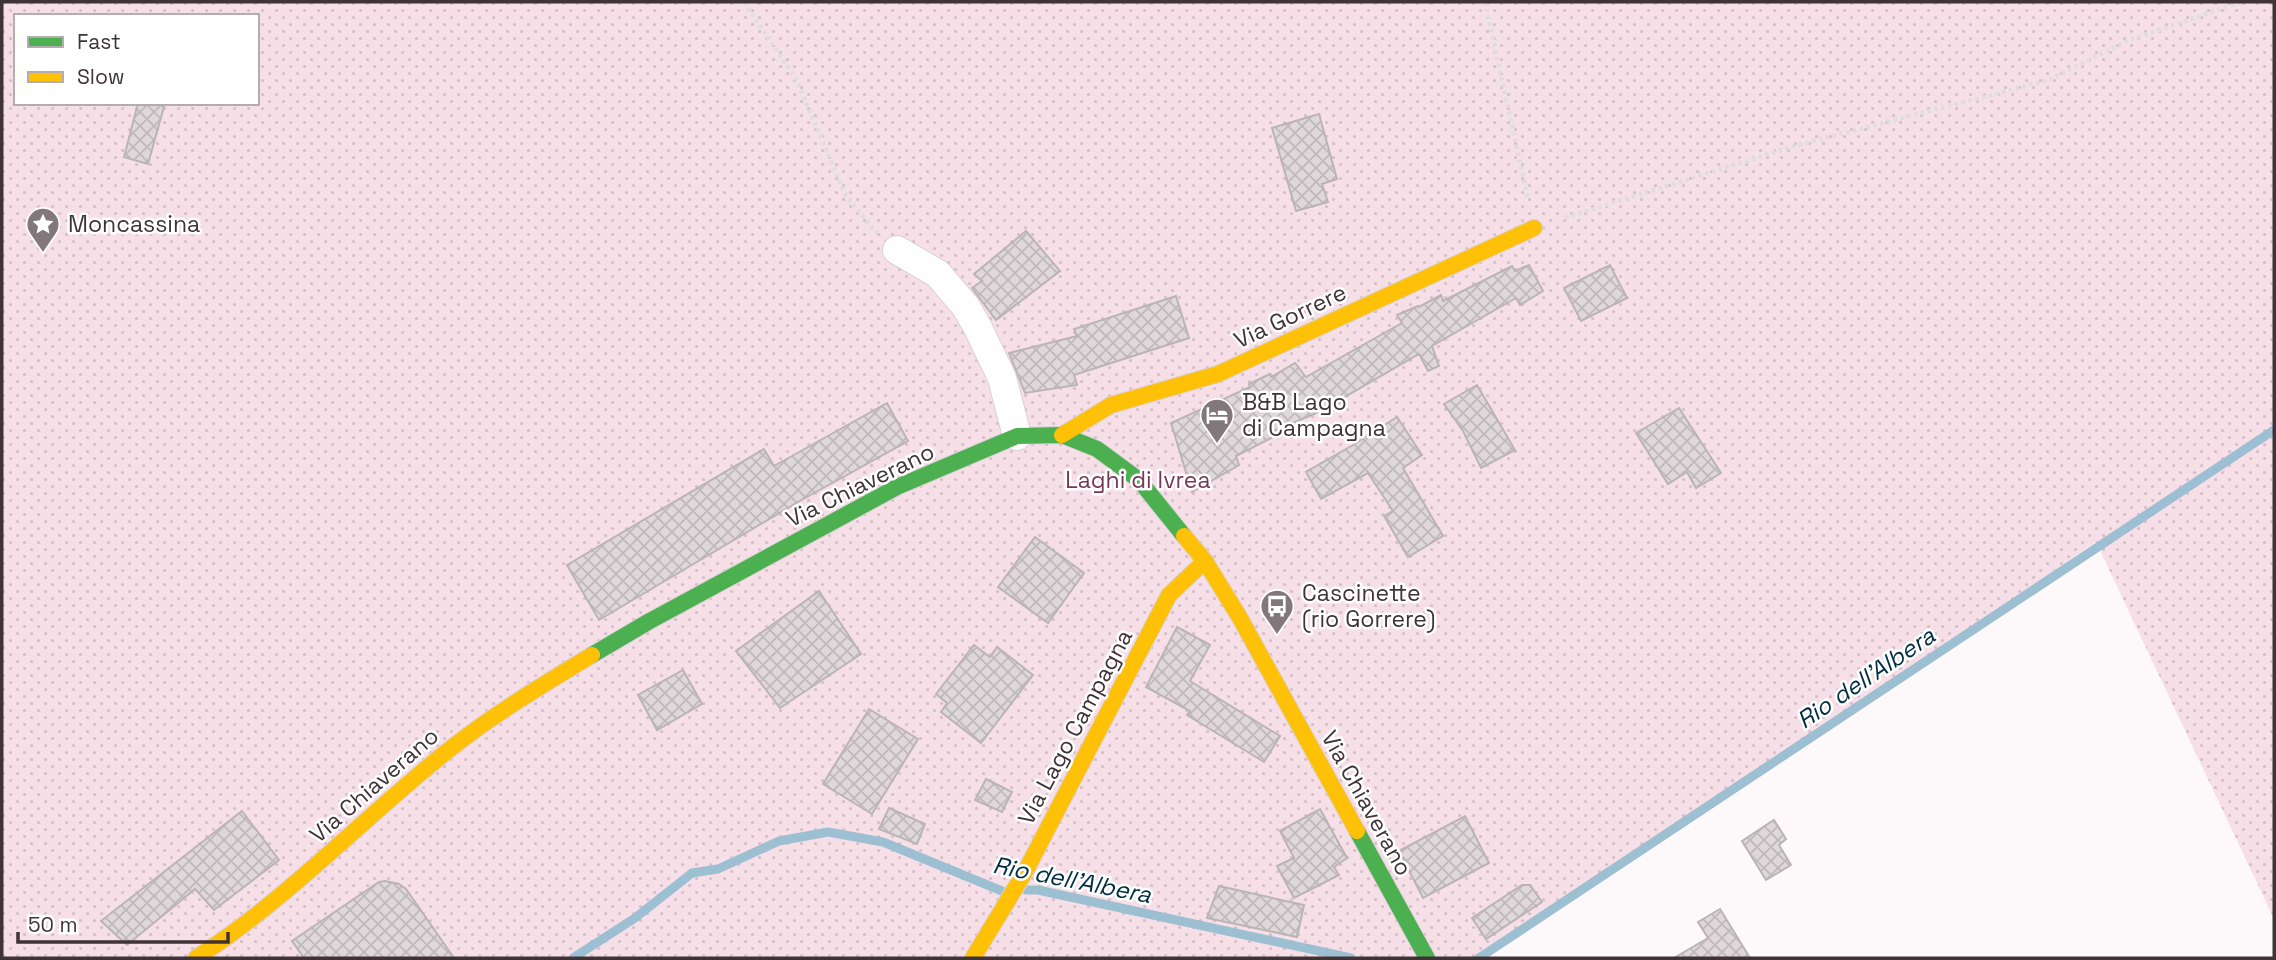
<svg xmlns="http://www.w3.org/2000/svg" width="2276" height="960" font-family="'Space Grotesk',sans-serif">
	<defs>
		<pattern id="park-dots" width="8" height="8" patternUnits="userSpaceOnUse" patternTransform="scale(1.75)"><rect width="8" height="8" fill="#f7dfe8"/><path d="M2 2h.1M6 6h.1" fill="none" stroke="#d5c0c8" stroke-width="1.8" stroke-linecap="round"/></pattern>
		<pattern id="building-cross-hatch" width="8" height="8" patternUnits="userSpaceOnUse" patternTransform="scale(1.75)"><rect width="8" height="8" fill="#dfd7da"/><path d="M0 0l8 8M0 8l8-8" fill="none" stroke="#c0b9bc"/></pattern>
	</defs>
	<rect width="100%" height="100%" fill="#fdf9fb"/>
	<!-- park -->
	<path fill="url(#park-dots)" fill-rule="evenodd" d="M2 2H2274V919L2096 542 1483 958H2ZM16 16H257V103H16Z"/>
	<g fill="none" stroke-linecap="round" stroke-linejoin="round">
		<!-- stream -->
		<g stroke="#9cbfd1" stroke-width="9">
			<polyline points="1026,890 1038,890 1351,958"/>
			<polyline points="573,958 635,918 692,873 718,869 779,841 828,832 883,842 1002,891"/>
			<polyline points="1479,958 2274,430"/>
		</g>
	</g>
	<!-- building -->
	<g fill="url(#building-cross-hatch)" stroke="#bbb4b7" stroke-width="2">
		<polygon points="138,103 165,103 148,164 124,157"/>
		<polygon points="1319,114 1337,179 1322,184 1328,202 1296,211 1272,128"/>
		<polygon points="1026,231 1060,271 996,320 972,288 982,281 974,274"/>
		<polygon points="1529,265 1543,291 1520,305 1516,298 1432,346 1439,366 1428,371 1419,354 1338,401 1340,403 1274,431 1277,435 1236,456 1239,465 1192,492 1171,423 1250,387 1249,384 1270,374 1271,377 1295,363 1306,377 1402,323 1397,315 1418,306 1419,307 1441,295 1443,301 1512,266 1515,271"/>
		<polygon points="1610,265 1627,298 1581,321 1564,288"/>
		<polygon points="1176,296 1189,338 1074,375 1077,385 1025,393 1009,353 1077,336 1074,329"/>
		<polygon points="1477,385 1515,450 1481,468 1463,431 1444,404"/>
		<polygon points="887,403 908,441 798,502 599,620 567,565 764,449 774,466"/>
		<polygon points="1679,408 1721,473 1696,488 1687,472 1668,484 1636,433"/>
		<polygon points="1397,417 1422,455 1403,468 1443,536 1408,557 1384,516 1393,511 1368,473 1321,499 1306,472 1353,445"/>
		<polygon points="1035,537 1084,573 1048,623 998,587"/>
		<polygon points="819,591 861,654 780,708 736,651"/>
		<polygon points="1177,627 1210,645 1190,681 1280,736 1264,762 1187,715 1190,711 1146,687"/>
		<polygon points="974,645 990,657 997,647 1033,675 981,743 941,712 947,703 936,694"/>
		<polygon points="683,670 702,704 657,730 638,695"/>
		<polygon points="869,709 918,739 872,814 823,784"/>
		<polygon points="986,779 1012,792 1002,812 975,800"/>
		<polygon points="889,808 925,824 917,844 879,829"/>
		<polygon points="1320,809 1347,858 1334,867 1339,875 1294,898 1277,866 1294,858 1280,831"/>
		<polygon points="242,811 279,860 214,910 195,889 127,945 101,921"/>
		<polygon points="1465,816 1489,863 1423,898 1399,851"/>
		<polygon points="1774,820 1786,839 1779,845 1791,865 1766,880 1742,841"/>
		<polygon points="385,881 399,884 406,889 454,958 304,958 292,941 379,882"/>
		<polygon points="1522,885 1530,885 1542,902 1486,939 1472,918"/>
		<polygon points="1219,886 1304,905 1297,937 1207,918"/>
		<polygon points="1720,909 1750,958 1674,958 1708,938 1698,922"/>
	</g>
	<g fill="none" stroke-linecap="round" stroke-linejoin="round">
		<defs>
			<polyline id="street" points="897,250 938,274 966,307 978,328 1002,378 1017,436"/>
			<g id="fast">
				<polyline points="592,655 648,622 897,487 1017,436 1062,435 1097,449 1139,480 1184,536"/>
				<polyline points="1357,831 1427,958"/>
			</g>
			<g id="slow">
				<polyline points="1062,435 1111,405 1218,374 1534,228"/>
				<polyline points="1184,536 1205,561 1240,618 1357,831"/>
				<path d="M196 958C288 899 364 817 450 749 494 714 544 684 592 655"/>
				<polyline points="973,958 1025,872 1169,595 1205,561"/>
			</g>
		</defs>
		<!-- street casing -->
		<use href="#street" stroke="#dad2d6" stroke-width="30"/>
		<!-- fast casing -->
		<use href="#fast" stroke="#dad2d6" stroke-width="18"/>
		<!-- slow casing -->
		<use href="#slow" stroke="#dad2d6" stroke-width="18"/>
		<!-- path -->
		<g stroke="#dfddde" stroke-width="4.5" stroke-dasharray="3.5 3.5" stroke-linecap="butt">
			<polyline points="744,2 796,79 845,194 869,224 878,233"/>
			<polyline points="1485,2 1528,199"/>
			<polyline points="1565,218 1794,146 2049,80 2127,41 2241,2"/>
		</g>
		<!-- street -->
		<use href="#street" stroke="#fffefe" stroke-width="28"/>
		<!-- fast -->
		<use href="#fast" stroke="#4caf50" stroke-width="16"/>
		<!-- slow -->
		<use href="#slow" stroke="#ffc107" stroke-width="16"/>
	</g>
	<!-- icons -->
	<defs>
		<symbol id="sight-pin" viewBox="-11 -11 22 30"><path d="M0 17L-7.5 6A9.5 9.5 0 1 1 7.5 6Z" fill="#82787c" stroke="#fff"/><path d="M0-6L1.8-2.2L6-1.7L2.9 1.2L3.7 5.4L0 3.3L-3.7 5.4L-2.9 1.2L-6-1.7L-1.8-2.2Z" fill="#fff"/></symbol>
		<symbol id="hotel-pin" viewBox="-11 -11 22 30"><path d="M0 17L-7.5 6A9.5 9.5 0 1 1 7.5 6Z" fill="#82787c" stroke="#fff"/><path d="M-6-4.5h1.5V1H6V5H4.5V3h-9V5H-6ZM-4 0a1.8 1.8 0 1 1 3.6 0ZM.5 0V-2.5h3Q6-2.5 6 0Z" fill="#fff"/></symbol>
		<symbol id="bus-pin" viewBox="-11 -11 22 30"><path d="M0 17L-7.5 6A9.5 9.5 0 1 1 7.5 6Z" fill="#82787c" stroke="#fff"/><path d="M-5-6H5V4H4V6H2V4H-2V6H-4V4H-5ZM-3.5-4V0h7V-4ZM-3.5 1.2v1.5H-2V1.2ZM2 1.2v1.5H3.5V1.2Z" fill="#fff"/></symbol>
	</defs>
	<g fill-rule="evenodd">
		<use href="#sight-pin" x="24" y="205" width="38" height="52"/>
		<use href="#hotel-pin" x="1198" y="396" width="38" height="52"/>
		<use href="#bus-pin" x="1258" y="587" width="38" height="52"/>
	</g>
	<g text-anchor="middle" stroke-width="5" stroke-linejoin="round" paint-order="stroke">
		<!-- poi labels -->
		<g font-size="23" fill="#3f3337" stroke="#fff" text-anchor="start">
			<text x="68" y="232">Moncassina</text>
			<text x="1242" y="410">B&amp;B Lago<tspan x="1242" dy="26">di Campagna</tspan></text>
			<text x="1302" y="601">Cascinette<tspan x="1302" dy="26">(rio Gorrere)</tspan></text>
		</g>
		<!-- street labels -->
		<g font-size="23" fill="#3f3337" stroke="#fff">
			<text transform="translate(1290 316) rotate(-25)" y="8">Via Gorrere</text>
			<text transform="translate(860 485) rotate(-26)" y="8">Via Chiaverano</text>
			<text transform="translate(1075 727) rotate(-62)" y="8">Via Lago Campagna</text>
			<text transform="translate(374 785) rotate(-41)" y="8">Via Chiaverano</text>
			<text transform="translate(1367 803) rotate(61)" y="8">Via Chiaverano</text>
		</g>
		<!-- park labels -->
		<g font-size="23" fill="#783854" stroke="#fff">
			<text x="1138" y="488">Laghi di Ivrea</text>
		</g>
		<!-- water labels -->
		<g font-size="24" font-style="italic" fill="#002e40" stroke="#fff">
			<text transform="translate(1866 678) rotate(-34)" y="8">Rio dell'Albera</text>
			<text transform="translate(1072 880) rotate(11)" y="8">Rio dell'Albera</text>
		</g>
	</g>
	<!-- border -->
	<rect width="2276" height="960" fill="none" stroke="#3f3337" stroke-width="7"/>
	<!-- legend -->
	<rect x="14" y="14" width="245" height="91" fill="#ffffff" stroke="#b2adaf" stroke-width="2"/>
	<rect x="28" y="37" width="35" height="10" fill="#4caf50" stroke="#b2adaf" stroke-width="2"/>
	<text x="77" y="49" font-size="21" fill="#3f3337">Fast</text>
	<rect x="28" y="72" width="35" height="10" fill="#ffc107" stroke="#b2adaf" stroke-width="2"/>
	<text x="77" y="84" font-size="21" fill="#3f3337">Slow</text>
	<!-- scale -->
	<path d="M18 932v10h210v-10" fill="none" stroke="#3f3337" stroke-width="3.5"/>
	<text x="28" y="932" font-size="21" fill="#3f3337" stroke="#ffffff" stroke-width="5" paint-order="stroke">50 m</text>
</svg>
